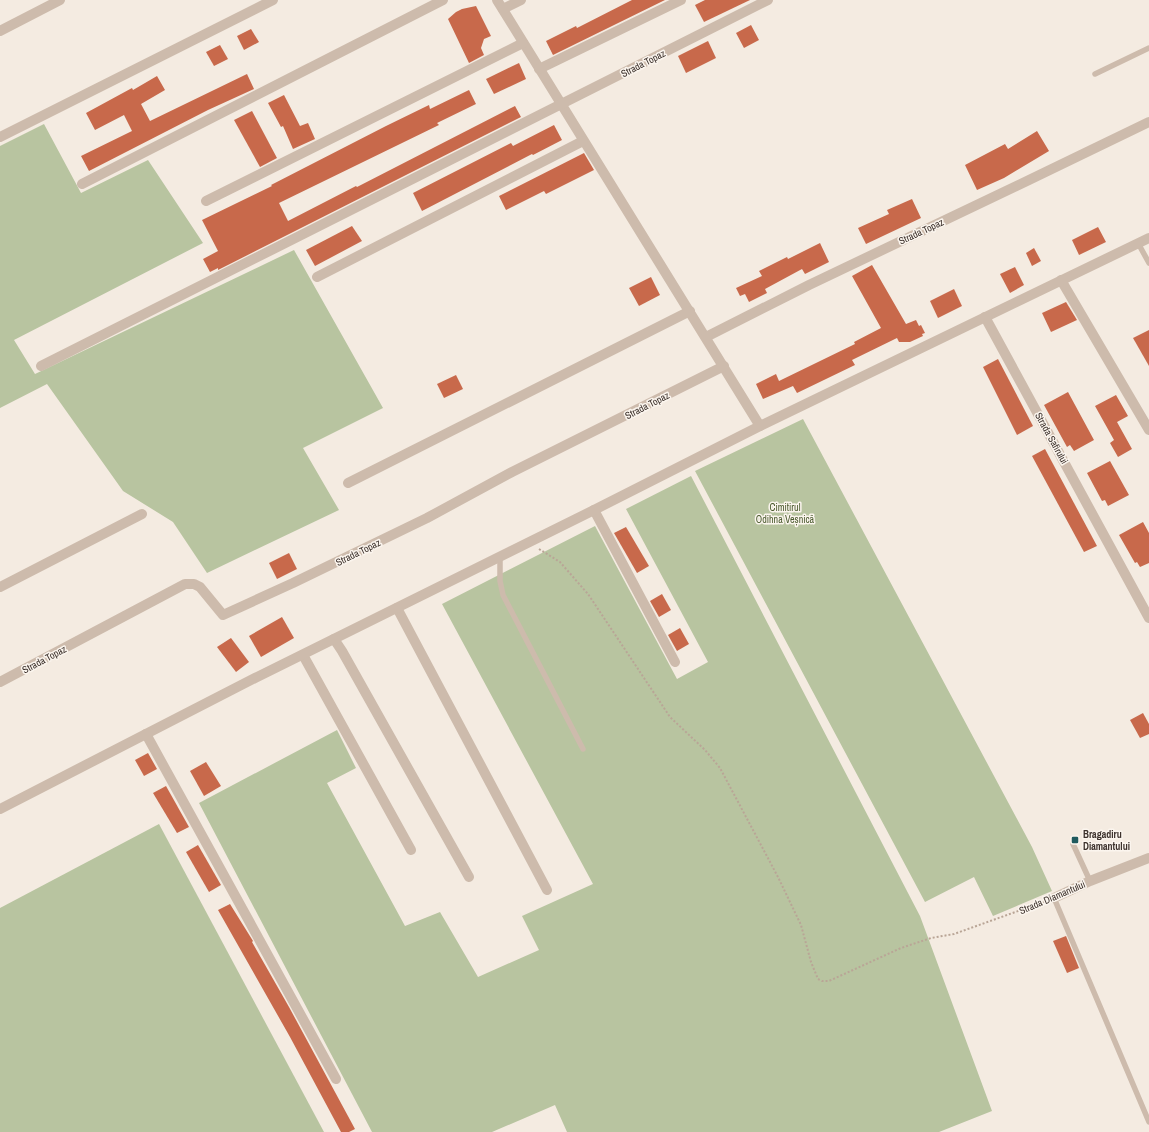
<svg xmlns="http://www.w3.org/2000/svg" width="1149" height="1132" font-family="'Archivo Narrow',sans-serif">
	<rect width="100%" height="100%" fill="#f4ebe1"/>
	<!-- green -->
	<g fill="#b8c4a0">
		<polygon points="44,124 81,193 148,160 203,243 14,340 35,374 294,250 383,408 303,448 339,510 207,573 173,522 123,491 47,384 0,408 0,146"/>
		<polygon points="803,419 1032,847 1052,891 993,916 974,877 925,902 695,471"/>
		<polygon points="691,476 920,916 992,1111 939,1132 567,1132 555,1105 492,1132 372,1132 199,803 337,730 356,768 327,783 405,926 440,912 478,977 539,950 522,916 593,884 442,604 595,526 677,679 708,662 626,509"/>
		<polygon points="159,824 324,1132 0,1132 0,908"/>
	</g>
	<!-- building -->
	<g fill="#c8694b">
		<polygon points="632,0 665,0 553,55 546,41 576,26 577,28"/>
		<polygon points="705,0 750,0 704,22 695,5"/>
		<polygon points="476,6 491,36 484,39 481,48 484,55 469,63 448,19 456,12 462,9"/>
		<polygon points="751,25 759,40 744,48 736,33"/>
		<polygon points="251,29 259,42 244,50 237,36"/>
		<polygon points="708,41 716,58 686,73 678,56"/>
		<polygon points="220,45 228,59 214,66 206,52"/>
		<polygon points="519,63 526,79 494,94 486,79"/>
		<polygon points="247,74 254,89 208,110 89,171 81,156 132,131 124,115 95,130 86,113 132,88 133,90 157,76 165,90 141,104 150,121"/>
		<polygon points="469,90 476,104 437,123 439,125 279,203 288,221 356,186 357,187 515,106 521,117 218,270 218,268 210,272 203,259 218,251 202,220 272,186 271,185 386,126 429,105 430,109"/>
		<polygon points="284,95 300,126 308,123 315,139 293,149 283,126 281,127 268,103"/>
		<polygon points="252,111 277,158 260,167 234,120"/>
		<polygon points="554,125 562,140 533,155 532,154 422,211 413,193 511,143 513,146"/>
		<polygon points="1037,131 1049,151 1004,178 977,190 965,165 1005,144 1008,149"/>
		<polygon points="584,153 594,170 546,194 544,191 506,210 499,196"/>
		<polygon points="912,199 921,218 866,244 858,228 889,214 887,210"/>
		<polygon points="352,226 362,241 315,266 306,250"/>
		<polygon points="1098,227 1106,242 1079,255 1072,240"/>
		<polygon points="820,243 829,262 805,274 802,269 765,289 767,293 749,302 745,294 740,296 736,288 762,276 759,271 787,257 788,259"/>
		<polygon points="1034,248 1041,261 1032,266 1026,253"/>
		<polygon points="872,265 906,324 916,320 919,326 921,325 925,333 922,334 923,336 910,342 899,342 897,338 852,360 855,365 797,393 793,386 763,399 756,384 776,374 779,381 855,344 854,342 881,328 852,276"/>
		<polygon points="1015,267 1024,285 1010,293 1000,274"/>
		<polygon points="651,277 660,295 639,306 629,288"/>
		<polygon points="954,289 962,306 938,318 930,301"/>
		<polygon points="1066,302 1077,320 1051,332 1042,313"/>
		<polygon points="1149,330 1149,366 1133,338"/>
		<polygon points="998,359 1033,426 1017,435 983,367"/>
		<polygon points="456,375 463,389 444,398 437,384"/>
		<polygon points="1068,392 1094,440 1074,451 1070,445 1067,447 1044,405"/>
		<polygon points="1116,395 1128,416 1117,422 1132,449 1118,457 1110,443 1114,440 1095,406"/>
		<polygon points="1045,449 1097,546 1084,552 1032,456"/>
		<polygon points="1110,461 1129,495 1108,506 1105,500 1102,501 1087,473"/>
		<polygon points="1143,522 1149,533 1149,563 1140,567 1137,562 1135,563 1119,535"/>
		<polygon points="626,527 649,566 637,573 614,533"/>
		<polygon points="289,553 297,569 277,579 269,563"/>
		<polygon points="662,594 671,610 659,617 650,601"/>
		<polygon points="282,617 294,638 261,657 249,636"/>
		<polygon points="680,628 689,644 677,651 668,635"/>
		<polygon points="231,638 249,662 236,672 217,647"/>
		<polygon points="1143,713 1149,724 1149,734 1140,738 1130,720"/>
		<polygon points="148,753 157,769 144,776 135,760"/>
		<polygon points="206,762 221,786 204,796 190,771"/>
		<polygon points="166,786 189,827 177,833 153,793"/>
		<polygon points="198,845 221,885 209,892 186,852"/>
		<polygon points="230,904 253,941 252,942 289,1007 355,1129 349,1132 341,1132 290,1037 218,910"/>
		<polygon points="1066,936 1079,968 1067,973 1053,941"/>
	</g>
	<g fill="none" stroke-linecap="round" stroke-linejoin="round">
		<!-- path -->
		<polyline stroke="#b9a596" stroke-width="2" stroke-dasharray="2 2" stroke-linecap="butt" points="539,549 560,562 588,594 670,717 705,750 720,768 778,877 801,925 811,962 818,979 822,981 829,981 901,948 931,938 954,934 1046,901"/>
		<!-- service -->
		<g stroke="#cdbbac" stroke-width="5.5">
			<polyline points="1095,74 1149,48"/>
			<polyline points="1138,243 1149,263"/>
			<polyline points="500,556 500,581 503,595 583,749"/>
			<polyline points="1073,844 1090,881"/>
			<polyline points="1054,898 1149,1122"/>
		</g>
		<!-- minor -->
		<g stroke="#cdbbac" stroke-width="10">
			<polyline points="497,0 760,426"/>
			<polyline points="503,9 521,0"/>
			<polyline points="0,31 60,0"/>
			<polyline points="539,69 681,0"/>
			<polyline points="0,137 273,0"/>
			<polyline points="82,184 443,0"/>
			<polyline points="206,201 523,43"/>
			<polyline points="317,277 583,141"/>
			<polyline points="1061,280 1149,430"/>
			<polyline points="985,317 1149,618"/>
			<polyline points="706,337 809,285 1029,180 1149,122"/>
			<polyline points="41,366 768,0"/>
			<polyline points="348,483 690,311"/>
			<polyline points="594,510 675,662"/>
			<polyline points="0,587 142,514"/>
			<polyline points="397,608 547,890"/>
			<polyline points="334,639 342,651 469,877"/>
			<polyline points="303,655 411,850"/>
			<polyline points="0,682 185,584 194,584 200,587 223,615 293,583 427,518 512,472 724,366"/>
			<polyline points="146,734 336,1079"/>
			<polyline points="0,809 255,678 594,510 760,426 1149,238"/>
			<polyline points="1054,898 1090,881 1149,858"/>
		</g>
	</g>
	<!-- markers -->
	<rect fill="#1f5a5e" stroke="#fbf5ee" stroke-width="1.5" x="1071" y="836" width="8" height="8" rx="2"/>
	<g text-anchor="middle" stroke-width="3" stroke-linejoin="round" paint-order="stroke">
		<!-- street labels -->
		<g font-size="10" fill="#3b302b" stroke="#fbf5ee">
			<text transform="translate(643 63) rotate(-27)" y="4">Strada Topaz</text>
			<text transform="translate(921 231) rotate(-25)" y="4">Strada Topaz</text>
			<text transform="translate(647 405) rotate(-27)" y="4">Strada Topaz</text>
			<text transform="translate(1052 438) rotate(61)" y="4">Strada Safirului</text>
			<text transform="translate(358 552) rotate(-26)" y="4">Strada Topaz</text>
			<text transform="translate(44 659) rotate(-28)" y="4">Strada Topaz</text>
			<text transform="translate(1052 897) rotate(-23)" y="4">Strada Diamantului</text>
		</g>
		<!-- park labels -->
		<g font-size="10" fill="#4a5a2e" stroke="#fbf5ee">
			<text x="785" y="511">Cimitirul<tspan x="785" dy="12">Odihna Veșnică</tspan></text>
		</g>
		<!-- poi labels -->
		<g font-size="10" font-weight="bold" fill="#3b302b" stroke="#fbf5ee" text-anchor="start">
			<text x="1083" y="838">Bragadiru<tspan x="1083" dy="12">Diamantului</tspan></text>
		</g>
	</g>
</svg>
